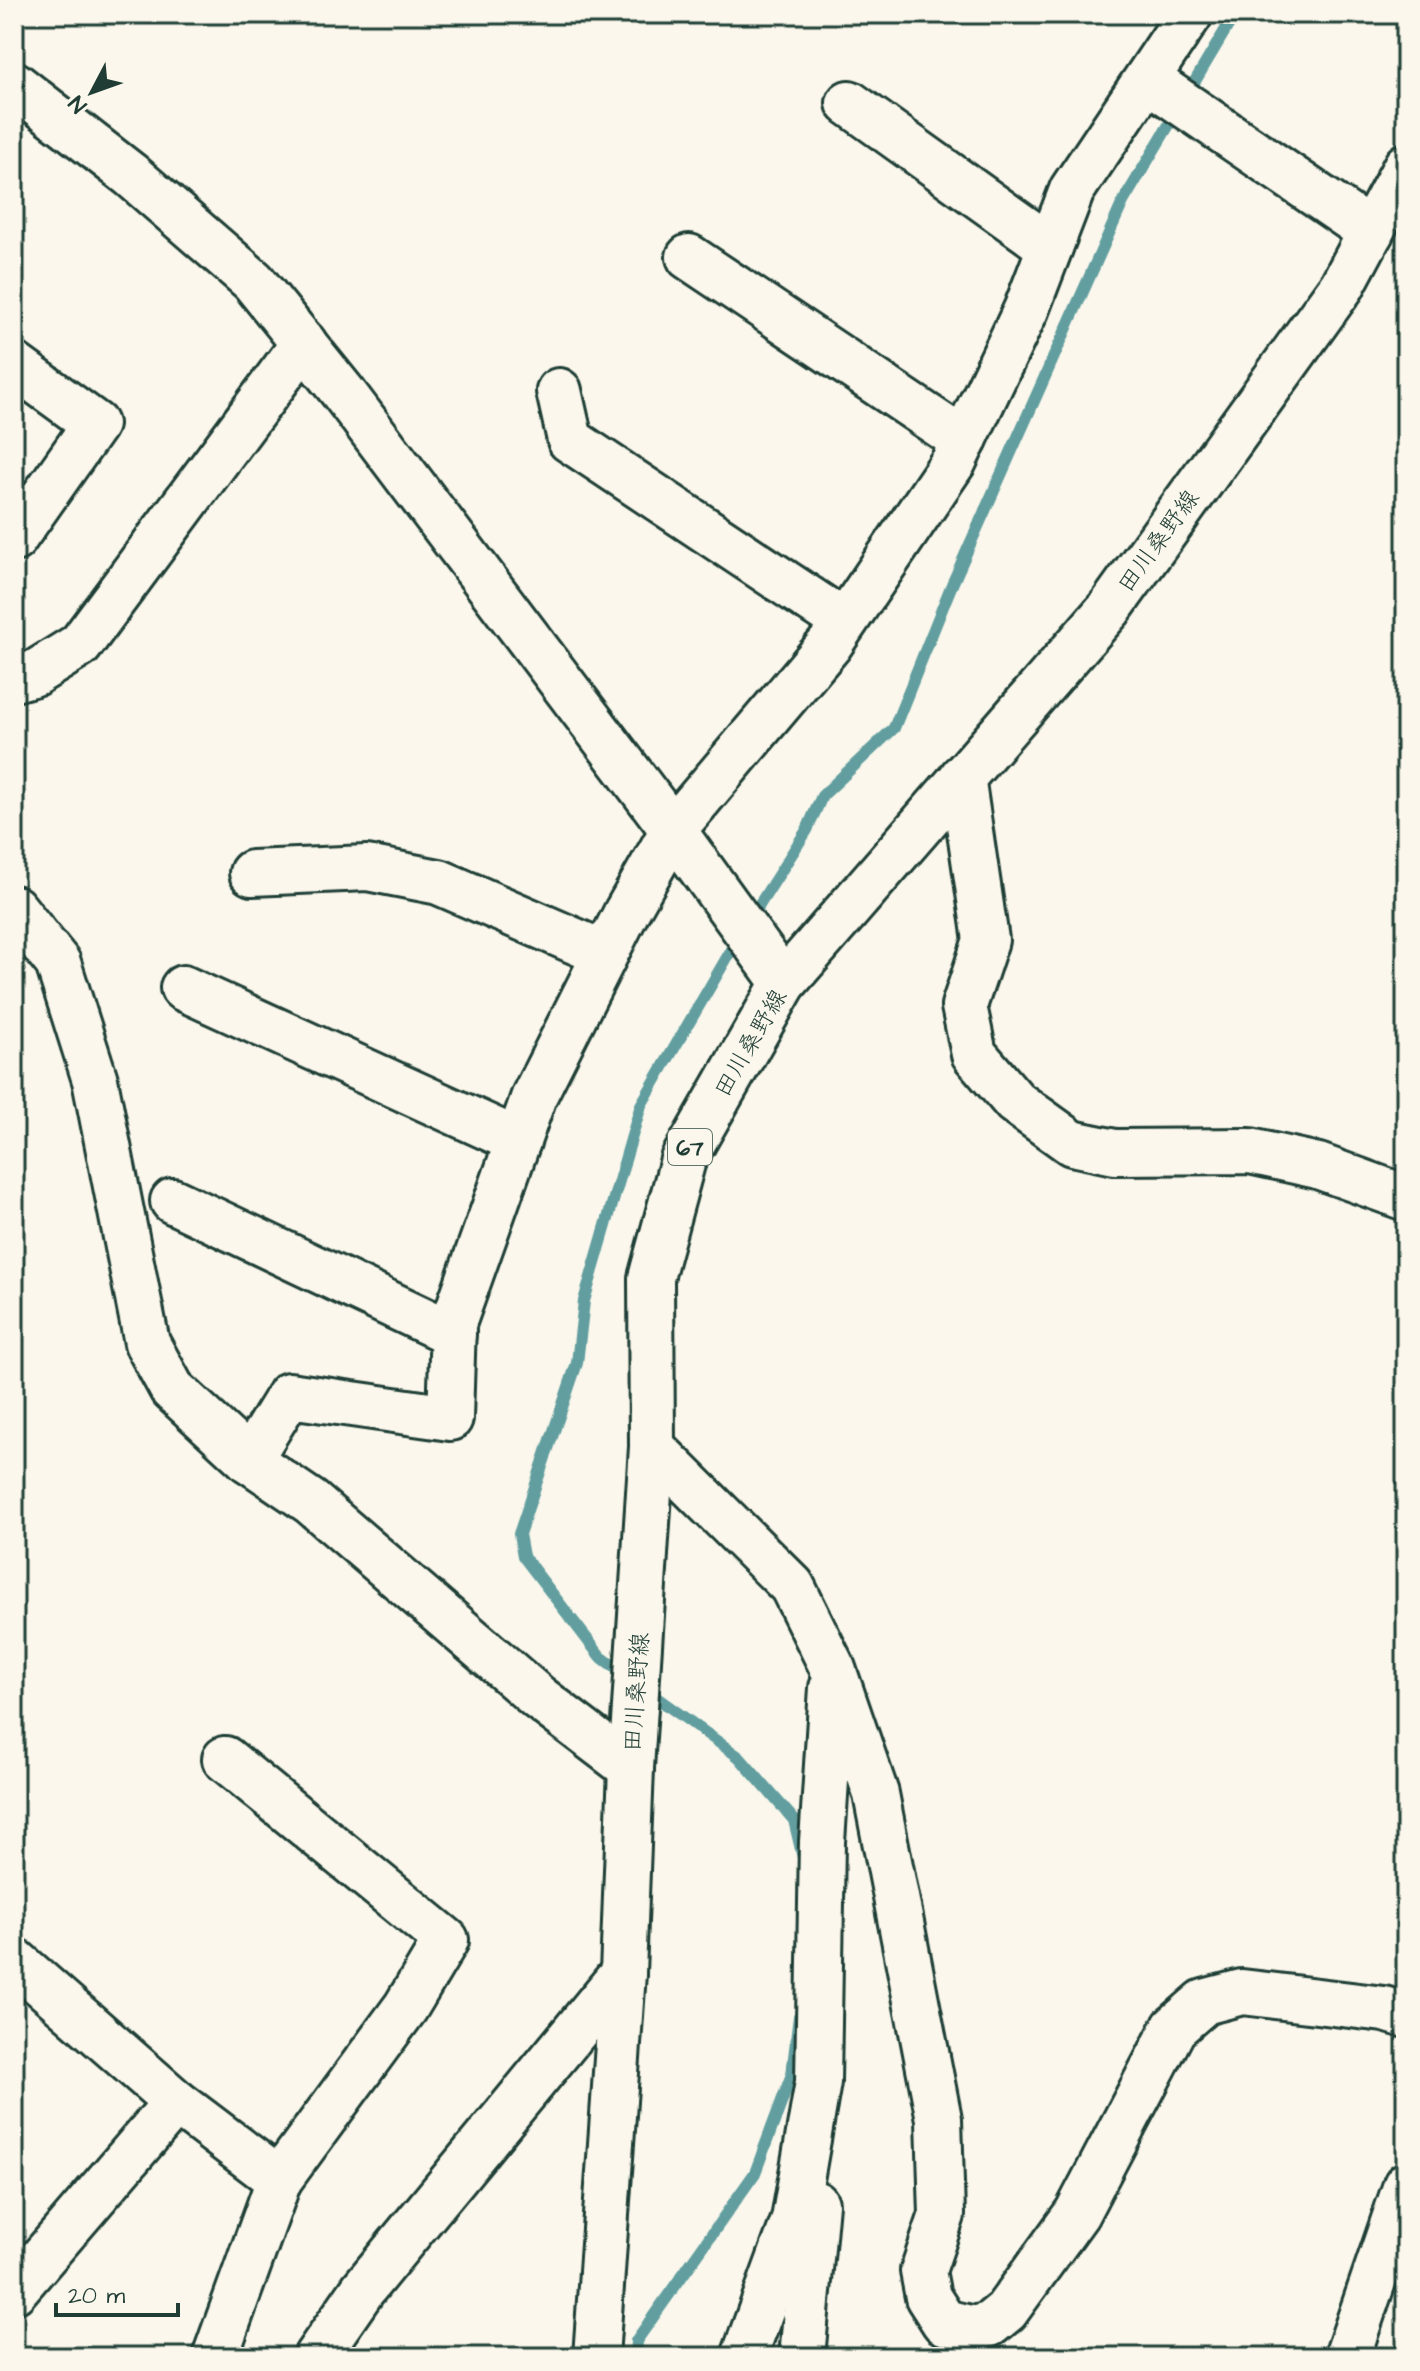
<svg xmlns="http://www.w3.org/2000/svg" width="1420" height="2371" font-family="'Architects Daughter','Klee One',sans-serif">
	<rect width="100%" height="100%" fill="#fbf7ec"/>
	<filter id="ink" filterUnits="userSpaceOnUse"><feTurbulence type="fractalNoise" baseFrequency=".0125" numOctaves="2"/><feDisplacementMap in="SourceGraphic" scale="16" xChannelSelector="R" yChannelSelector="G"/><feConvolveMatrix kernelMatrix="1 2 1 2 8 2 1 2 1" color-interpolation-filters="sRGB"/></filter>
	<g filter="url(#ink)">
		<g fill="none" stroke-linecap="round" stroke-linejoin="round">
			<!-- stream -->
			<g stroke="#629e9f" stroke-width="12">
				<polyline points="749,921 807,830 822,796 894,728 950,589 1123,202 1235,14"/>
				<polyline points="628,1677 600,1656 523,1556 519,1534 577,1363 584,1301 641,1105 739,937"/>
				<polyline points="646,1690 739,1757 794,1820 804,1862"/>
				<polyline points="635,2357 636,2341 755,2173 792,2074 799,2016"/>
			</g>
			<defs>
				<g id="minor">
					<polyline points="1147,79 1371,232"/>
					<polyline points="14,84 131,175 253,281 342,391 673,830 784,983"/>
					<polyline points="849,103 1050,247"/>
					<polyline points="689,257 964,441"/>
					<polyline points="14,365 95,424 14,539"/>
					<polyline points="559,391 570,440 844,622"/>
					<polyline points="14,679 35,673 80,645 304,343"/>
					<polyline points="962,777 986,940 964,1006 974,1054 1015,1102 1072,1143 1115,1152 1250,1151 1318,1166 1406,1198"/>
					<polyline points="252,873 367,868 439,882 605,954"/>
					<polyline points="14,908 58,963 95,1080 147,1343 172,1389 249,1460 311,1502 539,1698 631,1768"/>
					<polyline points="183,988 518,1141"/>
					<polyline points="173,1201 453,1334"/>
					<polyline points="652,1447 792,1586 833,1669 876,1794 939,2119 942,2215 923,2271 928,2297 944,2322 974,2329 990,2324 1006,2311 1077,2213 1174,2028 1204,2002 1242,1992 1384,2009 1406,2015"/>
					<polyline points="249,1460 289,1395 450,1418 453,1324 534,1096 627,911 673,830 830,644 954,461 1026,310 1072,190 1190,14"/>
					<polyline points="225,1759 446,1940 406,2007 279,2180"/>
					<polyline points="14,1960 176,2102 14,2291"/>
					<polyline points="176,2102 279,2180 215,2357"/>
					<polyline points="316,2357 363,2289 623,1973"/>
					<polyline points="744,2357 794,2220 818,2082 822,1842 832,1688"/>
					<polyline points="802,2357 816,2204"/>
					<polyline points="1347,2357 1406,2185"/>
				</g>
				<polyline id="primary" points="596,2357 623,1973 631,1768 652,1447 651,1278 683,1160 784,983 1110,608 1342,286 1406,166"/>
			</defs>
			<!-- minor casing -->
			<use href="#minor" stroke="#1f3d34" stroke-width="50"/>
			<!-- primary casing -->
			<use href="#primary" stroke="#1f3d34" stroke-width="50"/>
			<!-- minor -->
			<use href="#minor" stroke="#fbf7ec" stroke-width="44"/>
			<!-- primary -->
			<use href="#primary" stroke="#fbf7ec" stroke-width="44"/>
		</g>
	</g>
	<g text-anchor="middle" stroke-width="7" stroke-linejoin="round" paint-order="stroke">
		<!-- shield labels -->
		<rect fill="#fbf7ec" stroke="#61756b" stroke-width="2" x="668" y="1129" width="44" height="36" rx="6"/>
		<g font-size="22" font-weight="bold" fill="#1f3d34">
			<text x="690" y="1155">67</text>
		</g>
		<!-- street labels -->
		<g font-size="24" fill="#1f3d34" stroke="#fbf7ec">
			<text transform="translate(1158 541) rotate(-54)" y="8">田川桑野線</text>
			<text transform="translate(750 1043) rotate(-60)" y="8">田川桑野線</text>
			<text transform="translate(636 1692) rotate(-86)" y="8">田川桑野線</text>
		</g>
	</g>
	<!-- margin -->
	<rect width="1420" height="2371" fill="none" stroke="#fbf7ec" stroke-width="48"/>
	<rect x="24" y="24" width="1372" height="2323" fill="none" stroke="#1f3d34" stroke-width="3" filter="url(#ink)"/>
	<!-- north arrow -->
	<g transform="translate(92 92) rotate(229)" stroke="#fbf7ec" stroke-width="6" paint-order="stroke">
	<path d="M0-6L14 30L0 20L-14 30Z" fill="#1f3d34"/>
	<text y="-12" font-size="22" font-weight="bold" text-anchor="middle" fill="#1f3d34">N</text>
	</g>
	<!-- scale -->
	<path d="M56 2303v12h122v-12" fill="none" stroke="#1f3d34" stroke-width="4"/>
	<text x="68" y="2303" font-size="24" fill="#1f3d34" stroke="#fbf7ec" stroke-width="6" paint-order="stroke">20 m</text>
</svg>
